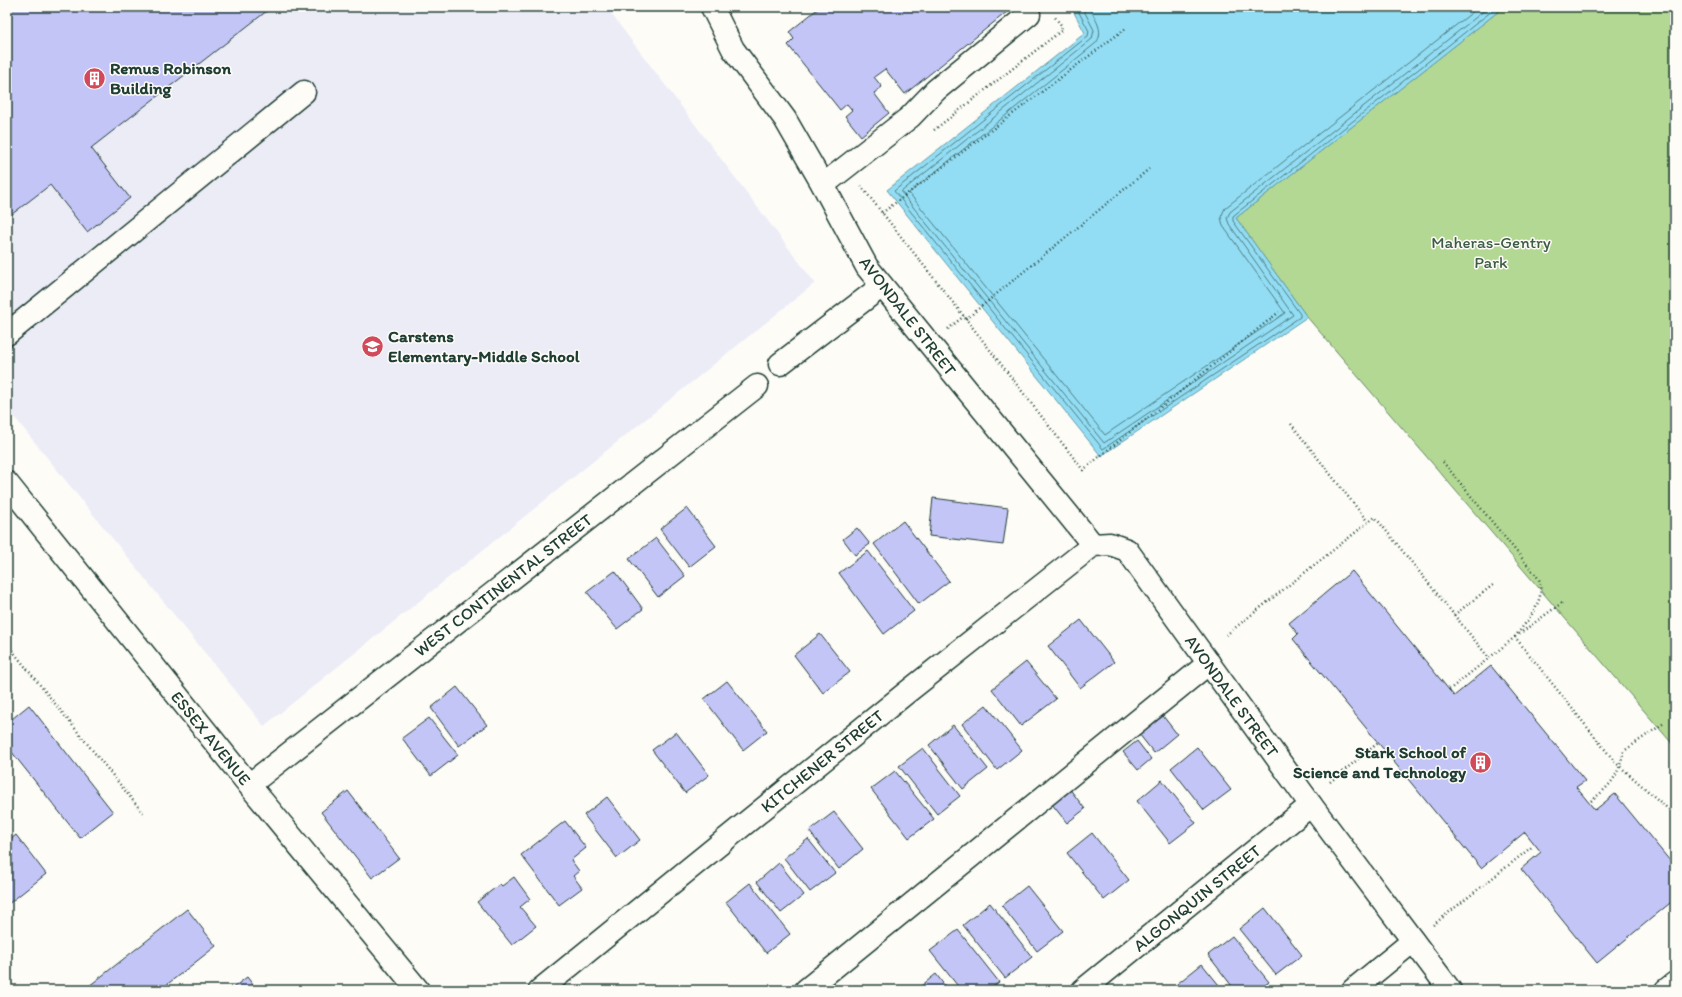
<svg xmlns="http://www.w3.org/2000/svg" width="1682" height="997" font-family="Itim,sans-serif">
	<rect width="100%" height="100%" fill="#fdfcf7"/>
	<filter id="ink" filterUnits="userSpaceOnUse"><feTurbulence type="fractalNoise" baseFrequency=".025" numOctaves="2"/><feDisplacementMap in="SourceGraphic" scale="8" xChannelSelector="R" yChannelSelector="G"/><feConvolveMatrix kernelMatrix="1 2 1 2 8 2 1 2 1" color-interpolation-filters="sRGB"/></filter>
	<g filter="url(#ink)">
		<!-- built -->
		<polygon fill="#ececf7" points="7,7 606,7 815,283 264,726 7,408"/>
		<!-- green -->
		<polygon fill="#b3d894" stroke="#698a64" points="1504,7 1675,7 1675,747 1307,317 1236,218"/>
		<!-- water -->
		<polygon fill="#93ddf4" stroke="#659da7" points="1071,7 1504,7 1236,218 1307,317 1101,456 887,190 1085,33"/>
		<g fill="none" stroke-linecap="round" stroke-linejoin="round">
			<!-- shore -->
			<g stroke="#4d7d81" stroke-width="1">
				<polyline points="1076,7 1089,31 1088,36 894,191 1103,449 1300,317 1300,314 1233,221 1233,216 1497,7"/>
				<polyline points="1082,7 1094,30 1092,39 901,192 1104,443 1293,315 1229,224 1227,218 1230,212 1489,7"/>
				<path d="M1089 7C1095 19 1105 31 1096 43L909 193 1105 435 1285 313 1223 226 1221 217 1225 208 1479 7"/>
			</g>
		</g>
		<!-- building -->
		<g fill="#c4c5f7" stroke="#1f3d34">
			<polygon points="7,7 272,7 91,148 130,198 87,232 50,185 7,218"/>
			<polygon points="820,7 1013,7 905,94 885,69 874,77 882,87 874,93 889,113 861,136 845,116 852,110 847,104 840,110 788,45 794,39 789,32"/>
			<polygon points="933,498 1008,508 1003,545 929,536"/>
			<polygon points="687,508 716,546 689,567 660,529"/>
			<polygon points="903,521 949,581 919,604 874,544"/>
			<polygon points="857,528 870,544 855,555 843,539"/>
			<polygon points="656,538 685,576 658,597 629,559"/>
			<polygon points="868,551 914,611 884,634 839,573"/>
			<polygon points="615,571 643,609 617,629 587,592"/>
			<polygon points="1352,571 1454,696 1491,666 1585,781 1576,787 1595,810 1615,794 1675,867 1675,899 1597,963 1521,869 1541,852 1525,832 1481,868 1293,639 1298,634 1289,623"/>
			<polygon points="1081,620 1114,662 1080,688 1048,646"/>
			<polygon points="820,634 850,672 823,693 794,655"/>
			<polygon points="1026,662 1056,699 1021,726 992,689"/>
			<polygon points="727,681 767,731 743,750 704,699"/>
			<polygon points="457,687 487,725 459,746 431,708"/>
			<polygon points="29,705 113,812 80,838 7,746 7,723"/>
			<polygon points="986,705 1022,750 997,770 962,724"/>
			<polygon points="1163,716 1177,734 1154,753 1139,734"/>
			<polygon points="429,718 458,755 431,776 402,738"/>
			<polygon points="953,725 988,769 963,789 929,745"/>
			<polygon points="676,732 709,775 685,793 652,750"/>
			<polygon points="1137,741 1151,759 1138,770 1123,752"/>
			<polygon points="1197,747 1231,790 1204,810 1171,768"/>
			<polygon points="923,748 960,796 937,814 899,766"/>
			<polygon points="895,771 934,819 909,838 871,789"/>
			<polygon points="1162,780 1196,823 1170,843 1137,801"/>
			<polygon points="1069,788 1085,809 1067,823 1051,803"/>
			<polygon points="348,791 399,858 372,878 321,812"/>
			<polygon points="607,797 640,840 617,858 584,815"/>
			<polygon points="834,812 863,849 839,869 809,831"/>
			<polygon points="565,821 586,848 571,860 579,871 573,876 582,888 559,905 521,855"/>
			<polygon points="1092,833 1129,880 1104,900 1067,853"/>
			<polygon points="16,835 46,874 7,905 7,842"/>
			<polygon points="808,839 835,873 810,892 784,858"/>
			<polygon points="779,863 804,895 781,913 757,882"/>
			<polygon points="514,877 530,899 520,907 536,926 512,945 477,902 500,884 502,886"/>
			<polygon points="750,883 790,934 766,953 726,902"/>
			<polygon points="1027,886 1063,931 1037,951 1002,906"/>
			<polygon points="990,903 1032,957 1005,978 963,925"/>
			<polygon points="1265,908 1302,955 1276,975 1239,929"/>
			<polygon points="187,909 216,946 160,990 84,990"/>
			<polygon points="958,930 999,982 989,990 961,990 930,951"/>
			<polygon points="1232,936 1269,982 1259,990 1235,990 1208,955"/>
			<polygon points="1202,964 1223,990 1182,990 1177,984"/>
			<polygon points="936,974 948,990 916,990"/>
			<polygon points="247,977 257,990 230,990"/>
		</g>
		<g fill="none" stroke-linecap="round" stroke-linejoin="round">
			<defs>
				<g id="minor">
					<polyline points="712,7 733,49 785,119 823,185 867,267 1093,545"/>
					<polyline points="823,185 910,117 936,90 1029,14"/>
					<polyline points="7,334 304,92"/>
					<polyline points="780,364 882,286"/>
					<polyline points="7,483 249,785 418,990"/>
					<polyline points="249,785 757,386"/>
					<polyline points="540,990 906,693 1093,545 1110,544 1127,550 1311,805 1450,990"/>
					<polyline points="806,990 1209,663"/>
					<polyline points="1083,990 1311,805"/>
					<polyline points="1353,990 1413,941"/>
					<polyline points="1666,990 1675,983"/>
				</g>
			</defs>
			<!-- minor casing -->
			<use href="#minor" stroke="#1f3d34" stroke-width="25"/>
			<!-- path -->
			<g stroke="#1f3d34" stroke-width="2.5" stroke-dasharray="1 3" stroke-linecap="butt">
				<polyline points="934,130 1062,30 1061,25 1054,16"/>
				<polyline points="861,186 966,319 1083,470 1279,312"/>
				<polyline points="882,213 1126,28"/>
				<polyline points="966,319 1149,169"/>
				<polyline points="948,329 964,316"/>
				<polyline points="1291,424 1368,522"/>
				<path d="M1443 462 1539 579C1546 602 1528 619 1515 637"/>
				<polyline points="1454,615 1493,585"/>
				<polyline points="1519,634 1563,602"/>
				<polyline points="1226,635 1375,517 1489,658 1515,637 1615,762 1675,815"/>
				<polyline points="7,644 143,813"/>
				<polyline points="1449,690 1489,658"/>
				<polyline points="1330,782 1378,743"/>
				<path d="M1591 801C1611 785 1618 777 1624 751L1664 723"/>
				<polyline points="1433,925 1533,846"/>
			</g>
			<!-- minor -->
			<use href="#minor" stroke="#fdfcf7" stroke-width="22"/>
		</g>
	</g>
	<!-- icons -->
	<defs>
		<symbol id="building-disc" viewBox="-11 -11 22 22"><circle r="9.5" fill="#d1495b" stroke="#fdfcf7"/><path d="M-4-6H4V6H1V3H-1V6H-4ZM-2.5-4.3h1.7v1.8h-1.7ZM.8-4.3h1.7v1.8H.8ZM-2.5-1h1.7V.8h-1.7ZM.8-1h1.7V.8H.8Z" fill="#fff"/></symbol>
		<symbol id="school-disc" viewBox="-11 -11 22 22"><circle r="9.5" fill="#d1495b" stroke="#fdfcf7"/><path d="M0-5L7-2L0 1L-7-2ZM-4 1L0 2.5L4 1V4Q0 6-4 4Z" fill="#fff"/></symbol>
	</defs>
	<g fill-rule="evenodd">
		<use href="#building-disc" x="82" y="66" width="25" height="25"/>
		<use href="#school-disc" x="360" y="334" width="25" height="25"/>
		<use href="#building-disc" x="1468" y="750" width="25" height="25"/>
	</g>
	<g text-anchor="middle" stroke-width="3" stroke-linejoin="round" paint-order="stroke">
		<!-- poi labels -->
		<g font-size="17" font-weight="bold" fill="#1f3d34" stroke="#fdfcf7" text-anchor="start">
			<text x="110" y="74">Remus Robinson<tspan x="110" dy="20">Building</tspan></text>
			<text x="388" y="342">Carstens<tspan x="388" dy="20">Elementary-Middle School</tspan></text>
			<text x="1466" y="758" text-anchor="end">Stark School of<tspan x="1466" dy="20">Science and Technology</tspan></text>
		</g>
		<!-- park labels -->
		<g font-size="17" fill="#3d5c47" stroke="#fdfcf7">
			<text x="1491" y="248">Maheras-Gentry<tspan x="1491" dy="20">Park</tspan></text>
		</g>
		<!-- street labels -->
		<g font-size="17" fill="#1f3d34" stroke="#fdfcf7">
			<text transform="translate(908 316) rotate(52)" y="6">AVONDALE STREET</text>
			<text transform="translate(503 585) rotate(-38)" y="6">WEST CONTINENTAL STREET</text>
			<text transform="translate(1232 696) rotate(54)" y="6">AVONDALE STREET</text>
			<text transform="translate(211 738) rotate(51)" y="6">ESSEX AVENUE</text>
			<text transform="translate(822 761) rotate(-39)" y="6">KITCHENER STREET</text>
			<text transform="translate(1197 898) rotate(-39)" y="6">ALGONQUIN STREET</text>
		</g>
	</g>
	<!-- margin -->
	<rect width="1682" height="997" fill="none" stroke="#fdfcf7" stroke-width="24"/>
	<rect x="12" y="12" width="1658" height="973" fill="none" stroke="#1f3d34" stroke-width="1.5" filter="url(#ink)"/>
</svg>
